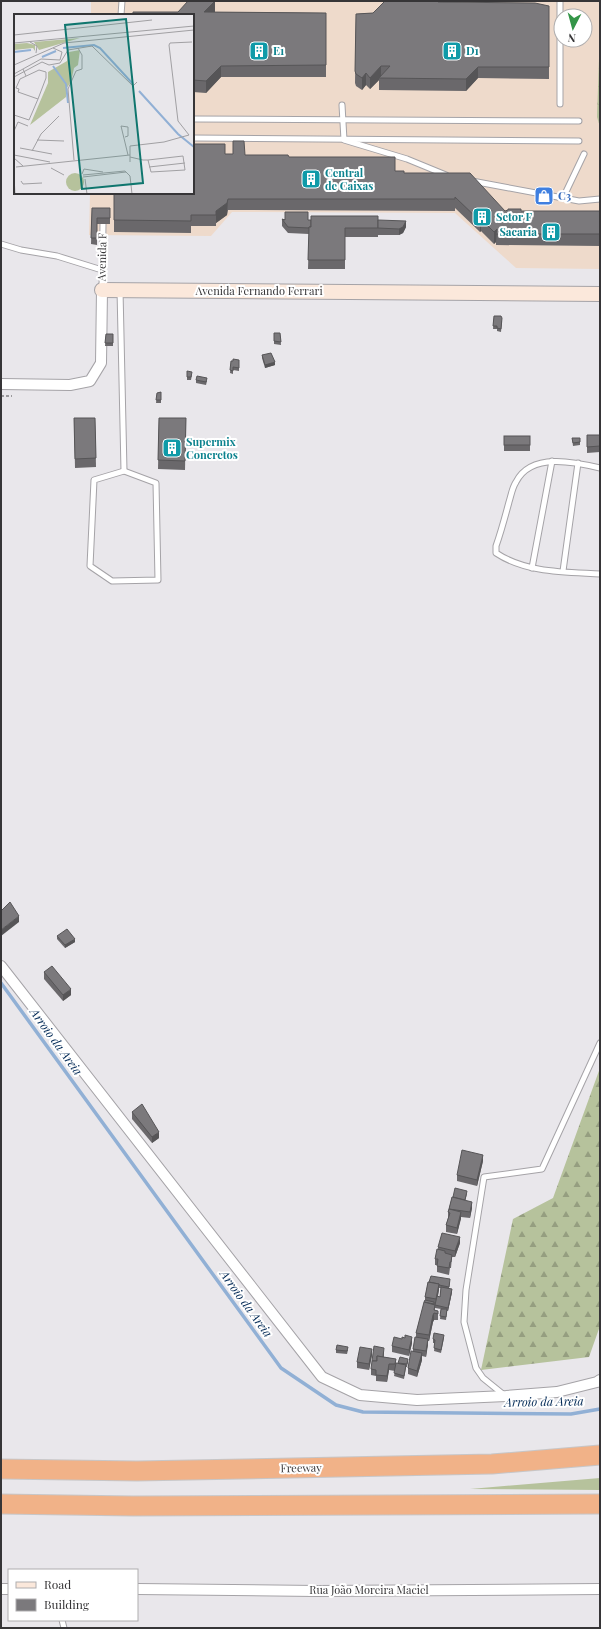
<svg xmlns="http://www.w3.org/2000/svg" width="601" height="1629" font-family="'Playfair Display',serif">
	<defs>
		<pattern id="forest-firs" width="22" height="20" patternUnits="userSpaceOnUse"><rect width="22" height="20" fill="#b6c29c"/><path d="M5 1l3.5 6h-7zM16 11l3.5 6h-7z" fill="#959e80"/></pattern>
		<pattern id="park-crowns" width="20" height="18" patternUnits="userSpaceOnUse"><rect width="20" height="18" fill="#b6c29c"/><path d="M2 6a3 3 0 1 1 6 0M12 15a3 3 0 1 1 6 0" fill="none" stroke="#959e80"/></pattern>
	</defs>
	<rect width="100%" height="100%" fill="#e9e7eb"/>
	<!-- commercial -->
	<path fill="#eedacb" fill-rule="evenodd" d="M91 1H600V269L516 268 455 213 232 212 211 236 89 235 90 193H193V15H91ZM561 16H585V40H561Z"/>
	<!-- grass -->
	<polygon fill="#b6c29c" points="600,1478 600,1490 470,1489"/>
	<!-- forest -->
	<polygon fill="url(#forest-firs)" points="600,1068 600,1326 589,1357 481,1370 513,1219 553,1198"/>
	<!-- park -->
	<polygon fill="url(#park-crowns)" points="600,29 600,127 597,117"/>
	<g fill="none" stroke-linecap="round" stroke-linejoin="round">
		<!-- stream -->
		<polyline stroke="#91b0d5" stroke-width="3.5" points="1,983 281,1368 336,1405 363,1412 571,1414 600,1409"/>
		<defs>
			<g id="lane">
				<polyline points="560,1 560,104"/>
				<polyline points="121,15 122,1"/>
				<polyline points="342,105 344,140 407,159 446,175"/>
				<polyline points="193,119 579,121"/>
				<polyline points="193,138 579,141"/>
				<polyline points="472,181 563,198 584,154"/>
				<polyline points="563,198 579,201 600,199"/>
				<polyline points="1,244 21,250 57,256 102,270"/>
				<polyline points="102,289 103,224"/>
				<polyline points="120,290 124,471"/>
				<path d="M600 468C575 462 531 452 516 482 512 488 511 496 509 502 505 517 501 532 496 546V553C526 573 566 572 600 574"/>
				<polygon points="124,471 156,483 158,580 112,581 90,566 94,480"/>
				<polyline points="532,568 552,461"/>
				<polyline points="563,571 578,463"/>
				<polyline points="504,1395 483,1378 476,1368 464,1322 466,1290 484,1177 542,1169 600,1043"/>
				<polyline points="62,1620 64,1628"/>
			</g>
			<g id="street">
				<polyline points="1,384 70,385 90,381 101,363 102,290"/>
				<polyline points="1,966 322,1377 360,1395 417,1400 506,1396 557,1392 597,1382 600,1380"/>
				<polyline points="1,1589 9,1589"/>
				<polyline points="137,1589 316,1591 600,1589"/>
			</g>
			<polyline id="secondary" points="102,290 600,294"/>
			<g id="highway">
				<polyline points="1,1469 137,1471 492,1464 600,1455"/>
				<polyline points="1,1504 133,1506 600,1504"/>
			</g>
		</defs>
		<!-- lane casing -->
		<use href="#lane" stroke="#a5a3a7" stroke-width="7"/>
		<!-- street casing -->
		<use href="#street" stroke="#a5a3a7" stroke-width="12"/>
		<!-- secondary casing -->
		<use href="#secondary" stroke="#a5a3a7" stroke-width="16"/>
		<!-- highway casing -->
		<use href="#highway" stroke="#c7c6c7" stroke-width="21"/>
		<!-- path -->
		<polyline stroke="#9b9a9d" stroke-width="2" stroke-dasharray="3 2" stroke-linecap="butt" points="1,396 12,396"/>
		<!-- lane -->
		<use href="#lane" stroke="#fff" stroke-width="5"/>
		<!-- street -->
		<use href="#street" stroke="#fff" stroke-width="10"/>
		<!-- secondary -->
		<use href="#secondary" stroke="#fbe8db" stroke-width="14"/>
		<!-- highway -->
		<use href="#highway" stroke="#f1b288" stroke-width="19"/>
	</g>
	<!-- wall -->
	<g fill="#6a686b" fill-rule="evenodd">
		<polygon points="215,1 215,12 326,13 326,77 221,77 206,93 193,92 193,15 178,12"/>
		<polygon points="439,1 439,2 549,6 549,79 478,78 466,91 379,90 379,80 370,89 366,85 362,90 356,86 355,83 356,14 373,13"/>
		<polygon points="225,154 289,157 395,171 404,173 505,211 600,211 600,246 496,245 496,242 494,244 481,231 480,232 455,208 455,211 228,210 227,215 216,223 216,226 191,226 191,233 114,232 114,193"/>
		<polygon points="92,208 110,208 110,224 97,224 97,245 91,244"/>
		<polygon points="282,219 308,220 406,227 403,233 399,235 378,235 378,228 378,237 345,237 345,269 308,269 309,234 288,233 282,226"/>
		<polygon points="494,316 502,321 501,332 497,331 497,329 493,329"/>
		<polygon points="274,333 280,333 281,345 274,344"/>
		<polygon points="106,334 113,334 113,346 105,346"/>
		<polygon points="262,355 275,365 265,368 262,358"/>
		<polygon points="239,360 239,371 233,370 233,374 230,373 231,361"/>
		<polygon points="192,375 191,380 187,380 187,377"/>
		<polygon points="196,380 207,381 206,385 196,383"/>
		<polygon points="161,392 161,403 156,403 157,393"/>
		<polygon points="74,418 95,418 96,467 75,468"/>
		<polygon points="159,418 186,418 185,470 158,469"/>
		<polygon points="587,435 600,435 600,452 587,453"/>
		<rect x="504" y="436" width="26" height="15"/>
		<polygon points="572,438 580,438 580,445 573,446"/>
		<polygon points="57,936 75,942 65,948 57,939"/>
		<polygon points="44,972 71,995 63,1001 44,979"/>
		<polygon points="132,1112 159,1138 152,1143 132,1119"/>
		<polygon points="483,1161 477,1186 457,1181 457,1175"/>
		<polygon points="467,1194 465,1201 472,1208 470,1218 461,1217 457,1234 446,1232 446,1225 448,1218 448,1212 452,1197"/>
		<polygon points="460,1243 455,1257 452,1257 451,1268 450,1268 449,1275 437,1272 437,1265 435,1265 435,1259 438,1249 438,1247"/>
		<path d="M428 1282H450L449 1288 452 1292 448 1311H447L446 1320 440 1319 441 1309 435 1308V1310L438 1311V1320H434L433 1322 429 1341H428L426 1357 422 1356V1360L417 1377 408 1374V1368L413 1351V1349L416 1337V1333L425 1300V1297ZM439 1288H441L440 1297 438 1296Z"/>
		<polygon points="444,1338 441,1353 434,1351 435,1343 433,1343 433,1339"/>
		<polygon points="402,1339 412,1343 409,1356 392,1352 392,1346"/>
		<polygon points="336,1350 348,1350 347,1354 336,1353"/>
		<polygon points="384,1351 384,1357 396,1359 396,1365 398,1364 398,1363 408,1362 407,1367 406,1367 404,1379 394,1376 395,1371 389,1370 387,1382 376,1381 376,1376 371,1375 371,1369"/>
		<polygon points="372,1355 369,1370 357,1368 357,1362"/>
	</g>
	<!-- shaded-wall -->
	<g fill="#565557">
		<polygon points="215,1 215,12 204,12"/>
		<polygon points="221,66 221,77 206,93 206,81"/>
		<polygon points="381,66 381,78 379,78 379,80 370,89 370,78"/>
		<polygon points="478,67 478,78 466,91 466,79"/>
		<polygon points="366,73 366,85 362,90 362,78"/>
		<polygon points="228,199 227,215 216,223 216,211"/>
		<polygon points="481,219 481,231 480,232 480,221"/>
		<polygon points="406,221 406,227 403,233 399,235 399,229"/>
		<polygon points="497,229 496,242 494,244 494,232"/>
		<polygon points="275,362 275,365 265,368 265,365"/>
		<polygon points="19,916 19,922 1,936 1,930"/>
		<polygon points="75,939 75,942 65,948 65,945"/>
		<polygon points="71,989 71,995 63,1001 63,995"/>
		<polygon points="159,1132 159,1138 152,1143 152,1137"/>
		<polygon points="483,1155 483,1161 477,1186 477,1180"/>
		<polygon points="472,1202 472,1208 470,1218 470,1212"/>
		<polygon points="461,1212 461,1219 457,1234 457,1228"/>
		<polygon points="460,1237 460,1243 455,1257 455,1251"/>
		<polygon points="439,1284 439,1290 436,1305 436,1299"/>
		<polygon points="452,1289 452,1292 448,1311 448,1308"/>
		<polygon points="434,1313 434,1320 433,1322 429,1341 429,1335 433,1315"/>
		<polygon points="412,1337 412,1343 409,1356 409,1350"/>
		<polygon points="428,1339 428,1345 426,1357 426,1351"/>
		<polygon points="372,1349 372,1355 369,1370 369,1364"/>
		<polygon points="422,1353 422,1360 417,1377 417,1371"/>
		<polygon points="389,1364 389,1370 387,1382 387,1376"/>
	</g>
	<!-- building -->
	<g fill="#7b797c" stroke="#565557">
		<polygon points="188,1 215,1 204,12 326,13 326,65 221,66 206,81 193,80 193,15 133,15 133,12 178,12"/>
		<polygon points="385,1 439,1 438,2 535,3 549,6 549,67 478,67 466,79 379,78 390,66 381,66 370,78 366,73 362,78 356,74 355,71 356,14 373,13"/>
		<polygon points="233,141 244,141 245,155 288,155 289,157 395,157 395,171 404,171 404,173 470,173 505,211 508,210 508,209 521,209 521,211 600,211 600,234 496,234 497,229 494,232 481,219 480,221 455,197 455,199 228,199 227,203 216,211 216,215 191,215 191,221 114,220 114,193 193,193 193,144 225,144 225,154 233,154"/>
		<polygon points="92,208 110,208 110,218 97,218 97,238 91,238"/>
		<polygon points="285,212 308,212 308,220 311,220 311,227 309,227 309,228 288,227 282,219 285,220"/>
		<polygon points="311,216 378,216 378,228 345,228 345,260 308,260 309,227 311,227"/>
		<polygon points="378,220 406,221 403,227 399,229 378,228"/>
		<polygon points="494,316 501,316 502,318 501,329 497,328 497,326 493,326"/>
		<polygon points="274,333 280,333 281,342 274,341"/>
		<polygon points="106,334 113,334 113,343 105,343"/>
		<polygon points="271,353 275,362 265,365 262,355"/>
		<polygon points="233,359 239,360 239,368 233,367 233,371 230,370 231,361 233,361"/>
		<polygon points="187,371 192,372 191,377 187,377"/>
		<polygon points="197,376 207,378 206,382 196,380"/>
		<polygon points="161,392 161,400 156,400 157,393"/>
		<polygon points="74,418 95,418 96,458 75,459"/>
		<polygon points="159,418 186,418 185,461 158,460"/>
		<polygon points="587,435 600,435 600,446 587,447"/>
		<rect x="504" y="436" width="26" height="9"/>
		<polygon points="572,438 580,438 580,442 573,443"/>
		<polygon points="10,902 19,916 1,930 1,911"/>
		<polygon points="67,929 75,939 65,945 57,936"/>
		<polygon points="52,966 71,989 63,995 44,972"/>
		<polygon points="142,1104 159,1132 152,1137 132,1112"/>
		<polygon points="462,1150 483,1155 477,1180 457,1175"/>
		<polygon points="455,1188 467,1191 465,1200 453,1197"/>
		<polygon points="452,1197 472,1202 470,1212 449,1209"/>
		<polygon points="449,1209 461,1212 457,1228 446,1225 450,1213 448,1212"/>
		<polygon points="442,1233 460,1237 455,1251 438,1247"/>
		<polygon points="437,1249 445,1251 445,1253 452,1255 451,1262 450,1262 449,1268 437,1266 438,1259 435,1259"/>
		<polygon points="431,1276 450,1279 449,1287 439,1285 439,1284 429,1282"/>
		<polygon points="428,1282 439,1284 436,1299 425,1297"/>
		<polygon points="441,1287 452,1289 448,1308 435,1305 437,1296 440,1297"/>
		<polygon points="425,1300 434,1302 434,1304 424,1302"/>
		<polygon points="424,1302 435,1305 434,1310 438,1311 438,1314 434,1313 433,1315 429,1335 416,1333"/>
		<polygon points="441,1309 447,1309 446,1317 440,1316"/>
		<polygon points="434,1333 444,1335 441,1350 434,1348 435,1340 433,1339"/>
		<polygon points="405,1335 412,1337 409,1350 392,1346 394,1337 402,1339 402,1337 405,1338"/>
		<polygon points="415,1337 428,1339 426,1351 413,1349"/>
		<polygon points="337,1345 348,1347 347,1351 336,1350"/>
		<polygon points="374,1346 384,1348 383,1357 377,1356 377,1361 372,1361"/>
		<polygon points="360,1347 372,1349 369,1364 357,1362"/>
		<polygon points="411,1351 422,1353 417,1371 408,1368"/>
		<polygon points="377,1356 396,1359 395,1364 389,1364 387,1376 376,1375 376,1370 371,1369 372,1361 377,1361"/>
		<polygon points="400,1357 408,1359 407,1364 398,1363"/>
		<polygon points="396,1363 406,1365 404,1376 394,1373"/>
	</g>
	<!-- icons -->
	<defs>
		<symbol id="building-square" viewBox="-11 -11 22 22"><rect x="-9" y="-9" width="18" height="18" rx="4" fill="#0f9aa8" stroke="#fff"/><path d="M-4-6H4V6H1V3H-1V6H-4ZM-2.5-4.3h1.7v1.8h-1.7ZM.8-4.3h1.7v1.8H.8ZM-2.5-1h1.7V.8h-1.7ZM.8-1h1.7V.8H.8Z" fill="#fff"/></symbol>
		<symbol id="shop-square" viewBox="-11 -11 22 22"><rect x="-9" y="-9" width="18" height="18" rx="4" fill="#3f7fe0" stroke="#fff"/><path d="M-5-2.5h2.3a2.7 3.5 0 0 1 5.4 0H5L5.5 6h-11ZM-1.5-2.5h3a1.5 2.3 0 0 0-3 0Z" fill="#fff"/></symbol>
	</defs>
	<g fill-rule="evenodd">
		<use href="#building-square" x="248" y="40" width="22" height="22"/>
		<use href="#building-square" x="441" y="40" width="22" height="22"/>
		<use href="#building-square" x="300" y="168" width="22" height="22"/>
		<use href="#shop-square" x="533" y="185" width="22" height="22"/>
		<use href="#building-square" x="471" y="206" width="22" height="22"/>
		<use href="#building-square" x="540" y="221" width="22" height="22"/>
		<use href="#building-square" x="161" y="437" width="22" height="22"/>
	</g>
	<g text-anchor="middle" stroke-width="4" stroke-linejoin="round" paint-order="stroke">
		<!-- culture labels -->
		<g font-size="11" font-weight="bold" fill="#0d838f" stroke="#fff" text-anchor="start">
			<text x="273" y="55">E1</text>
			<text x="466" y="55">D1</text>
			<text x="325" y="177">Central<tspan x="325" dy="13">de Caixas</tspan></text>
			<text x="496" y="221">Setor F</text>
			<text x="537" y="236" text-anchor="end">Sacaria</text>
			<text x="186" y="446">Supermix<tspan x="186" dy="13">Concretos</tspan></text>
		</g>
		<!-- shop labels -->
		<g font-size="11" font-weight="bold" fill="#366cbe" stroke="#fff" text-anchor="start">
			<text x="558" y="200">C3</text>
		</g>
		<!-- street labels -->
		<g font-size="11" fill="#363537" stroke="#fff">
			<text transform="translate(102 257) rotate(-89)" y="4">Avenida F</text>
			<text x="259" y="295">Avenida Fernando Ferrari</text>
			<text transform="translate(301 1468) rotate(-1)" y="4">Freeway</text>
			<text x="369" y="1594">Rua João Moreira Maciel</text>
		</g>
		<!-- water labels -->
		<g font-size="12" font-style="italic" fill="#002855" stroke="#fff">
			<text transform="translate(56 1042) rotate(54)" y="4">Arroio da Areia</text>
			<text transform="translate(246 1304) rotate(54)" y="4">Arroio da Areia</text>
			<text transform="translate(544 1402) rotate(-1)" y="4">Arroio da Areia</text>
		</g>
	</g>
	<!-- overview -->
	<g transform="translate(14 14)">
		<rect width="180" height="180" fill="#e9e7eb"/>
		<path d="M66 24 25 36 20 28ZM13 29 21 31V37L19 34 0 36V30Z" fill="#b6c29c"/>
		<path d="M66 36 64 51 60 54 57 68 52 75V83L16 111 34 69V58L53 47 55 38Z" fill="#b6c29c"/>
		<path d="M52 168a9 9 0 1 1 18 0a9 9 0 1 1-18 0Z" fill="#b6c29c"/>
		<path fill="none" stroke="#91b0d5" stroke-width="2" d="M49 34 80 31 86 34 119 70M0 38 17 36M28 43 42 37M39 52 52 70 54 89M125 77 164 120 180 133"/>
		<path fill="none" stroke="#a1a0a3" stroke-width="1" d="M0 21 138 6M16 28 23 32 22 39M0 29 180 12M0 51 50 29 180 16M9 55 27 45 46 46 48 38 39 34M25 56 32 58V64L24 85 4 78 5 75 2 74 6 65ZM0 60 9 55 12 62M0 63 28 48 35 51 46 49 54 36 78 32 119 72 123 68M0 101 15 106 24 85M0 117 4 108 14 112M111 123 114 122V113L107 112 114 141M23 126 50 127M6 134 38 140M18 137 27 120 45 102M0 141 36 148M116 143 129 146H134L169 142 171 156 137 158 134 146M0 144 9 152M60 146 54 75 62 57 68 55V41L64 34M116 148V132L150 128 175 121 164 107 155 31 156 29 178 28M2 153 116 141M135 153 171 149M37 154 50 161M68 160 70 155 89 158M69 161 111 157 116 162 118 180M0 163 1 180M69 163 112 158M71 165 73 180M7 167 9 170 28 169"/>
		<path fill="#0f766e" fill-opacity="0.15" stroke="#0f766e" stroke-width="2" d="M112 5 129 169 68 175 51 11Z"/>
		<rect width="180" height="180" fill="none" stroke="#363537" stroke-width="2"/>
	</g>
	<!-- border -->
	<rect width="601" height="1629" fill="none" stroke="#363537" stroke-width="4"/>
	<!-- legend -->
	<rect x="8" y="1569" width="130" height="52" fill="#ffffff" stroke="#afaeaf"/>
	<rect x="16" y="1582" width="20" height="6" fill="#fbe8db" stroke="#afaeaf"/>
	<text x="44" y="1589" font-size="12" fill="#363537">Road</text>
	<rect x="16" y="1599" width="20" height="12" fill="#7b797c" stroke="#afaeaf"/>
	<text x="44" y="1609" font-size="12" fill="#363537">Building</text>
	<!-- north arrow -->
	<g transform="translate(573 28) rotate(186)"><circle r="19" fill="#ffffff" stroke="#afaeaf"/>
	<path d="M0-3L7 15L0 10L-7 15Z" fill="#349548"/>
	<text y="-6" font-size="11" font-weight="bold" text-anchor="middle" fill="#363537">N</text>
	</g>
</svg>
